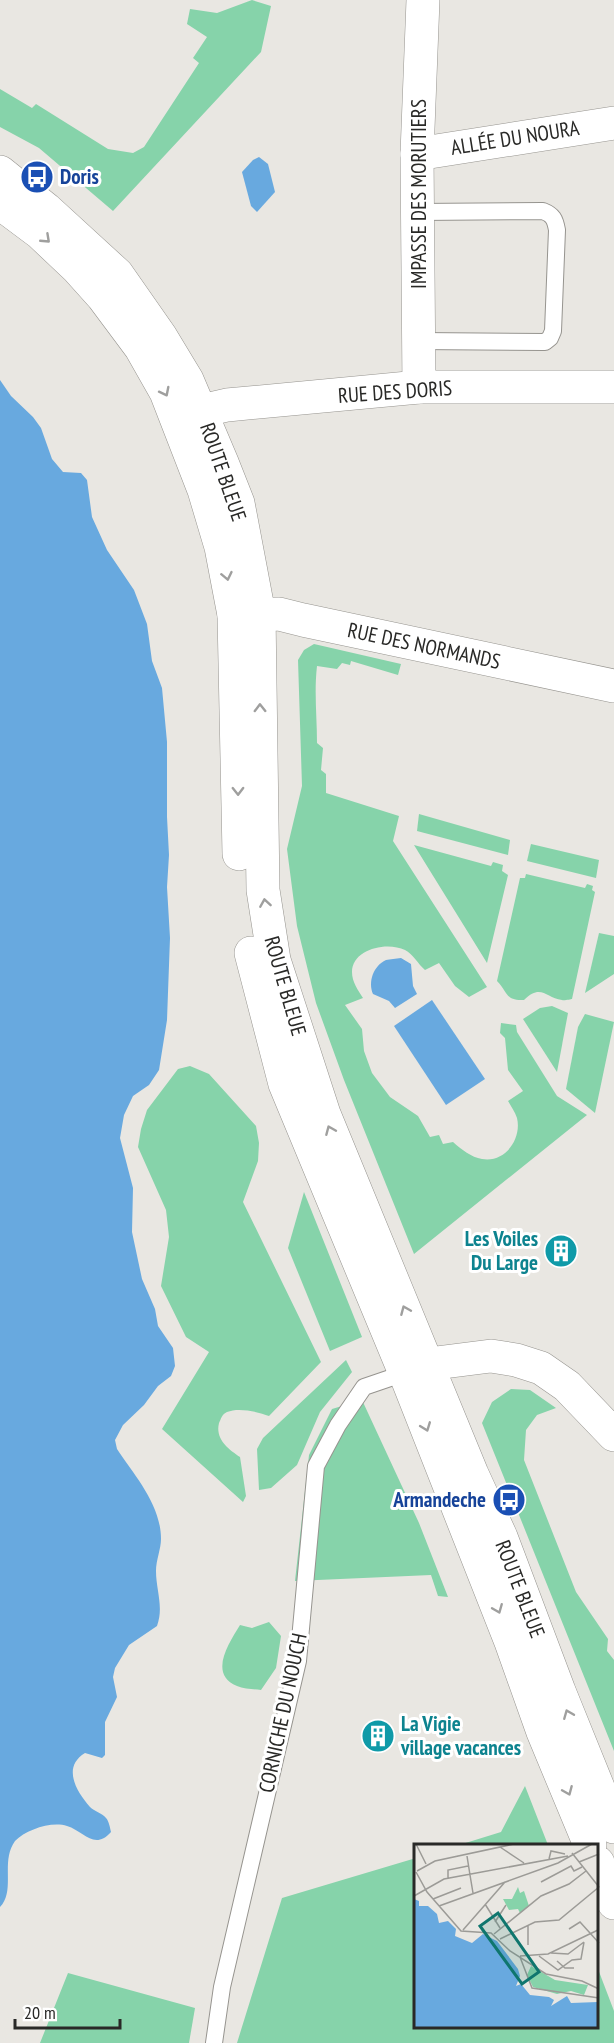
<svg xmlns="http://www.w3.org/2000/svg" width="614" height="2043" font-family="'PT Sans Narrow',sans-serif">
	<rect width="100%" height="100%" fill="#e9e7e2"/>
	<!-- green -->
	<g fill="#86d3aa">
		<polygon points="252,0 271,6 261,52 113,211 39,148 0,127 0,89 32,108 36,104 108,149 133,153 144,147 199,63 193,58 207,37 187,24 190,9 217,13"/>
		<path d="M314 644 401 664 398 675 351 661 350 665 342 663 337 669 317 666C314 692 317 717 317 743L323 748 321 770 326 774V793L399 816 393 841 487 987 469 997 455 986 439 963 425 970C418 964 413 954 405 950 387 941 352 949 352 972 352 982 358 990 363 998L345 1005 362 1029 364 1051 372 1073 390 1097 418 1116 430 1137 439 1135 443 1144 453 1142C462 1150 471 1157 482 1159 505 1163 522 1139 517 1118 515 1112 511 1106 508 1101L523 1091 508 1070 505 1038 500 1033 501 1023 516 1025 517 1032 557 1096 587 1115 414 1254 344 1080 316 1003 297 926 287 849 302 786 298 660 304 650Z"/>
		<polygon points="419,814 510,840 508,855 417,831"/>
		<polygon points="531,844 599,860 596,878 527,861"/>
		<polygon points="414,845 491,866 493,862 503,865 502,871 508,875 487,963"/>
		<path d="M526 874 585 888 587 884 593 886 592 890 595 892 572 999C571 999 564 1001 562 1000 546 998 541 983 524 1000 505 1001 508 992 497 981L520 878H525Z"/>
		<polygon points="599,933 614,936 614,974 585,993"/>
		<polygon points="552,1006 568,1013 557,1072 523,1019 540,1008"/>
		<polygon points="585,1014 614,1022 595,1113 566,1089 578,1027"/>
		<path d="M190 1066 209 1074 256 1126 259 1143 258 1161 243 1202 321 1362 269 1416C258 1412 239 1407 227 1412 222 1414 221 1419 219 1423 215 1439 228 1449 240 1457L246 1496 243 1502 162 1429 209 1352 186 1337 161 1286 169 1237 166 1210 138 1147 141 1129 147 1110 178 1069Z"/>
		<polygon points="304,1192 362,1337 330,1351 288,1248"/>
		<polygon points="346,1360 352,1372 320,1412 297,1465 271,1488 259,1490 257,1449 263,1438"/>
		<polygon points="511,1389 530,1390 556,1408 537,1415 526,1430 524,1460 576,1592 608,1639 607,1651 614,1660 614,1751 482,1423 492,1402"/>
		<polygon points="362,1400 419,1523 448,1597 438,1596 431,1575 295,1581 309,1455 332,1409"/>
		<path d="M269 1622 281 1636 276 1668 261 1690C254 1689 244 1689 237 1686 208 1674 229 1643 240 1625L252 1628Z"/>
		<polygon points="525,1786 548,1845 459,1845 501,1832"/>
		<polygon points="416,1858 416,2026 598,2026 598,1969 614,2011 614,2043 237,2043 282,1898"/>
		<polygon points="68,1973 195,2008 189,2043 40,2043"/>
	</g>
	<!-- water -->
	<g fill="#68a9df">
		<polygon points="259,157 268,164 275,192 257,212 251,206 242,172 253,160"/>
		<path d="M0 380 11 396 33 417 41 428 52 459 63 472 81 473 87 480 92 517 107 550 134 590 147 624 152 661 162 688 167 742V817L169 855 167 887 170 938 167 1020 159 1070 149 1085 133 1096 124 1115 120 1138 133 1188 132 1232 142 1279 155 1309 158 1326 173 1348 175 1366 171 1376 158 1386 144 1405 123 1425 115 1440 117 1449C135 1476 161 1505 161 1539 161 1549 156 1560 156 1571 156 1590 164 1607 157 1626L129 1645 115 1668 113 1677 117 1697 105 1722V1755L102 1758 85 1753C62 1767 76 1791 90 1807 94 1811 102 1813 106 1818 109 1821 110 1828 111 1832 94 1851 84 1831 67 1826 51 1821 26 1830 15 1841 0 1862 16 1890 0 1907Z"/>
		<path d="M401 958 411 964 413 986 417 994 395 1008 389 1001 373 994C368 982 373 966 386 960 390 959 396 959 401 958Z"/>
		<polygon points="432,1000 485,1079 446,1105 394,1026"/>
	</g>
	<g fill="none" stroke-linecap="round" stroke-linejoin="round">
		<defs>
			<g id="lane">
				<path d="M418 212 543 211C553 215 555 219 557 230L553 331 550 338 545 342 419 341"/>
				<polyline points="214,2043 222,1987 298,1661 316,1466 338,1425 364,1387 405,1373"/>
			</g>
			<g id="street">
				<polyline points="417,154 614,123"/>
				<polyline points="419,387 417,154 423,0"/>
				<polyline points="179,421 201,411 227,405 419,387 614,387"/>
				<polyline points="234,615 279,614 303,620 614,686"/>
				<polyline points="405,1373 428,1364 491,1356 516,1360 541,1368 567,1386 614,1435"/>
			</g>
			<g id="secondary">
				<polyline points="0,172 46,209 117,274 161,337 187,380 223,465 238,503 259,614 263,890 274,960 324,1114 472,1474 501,1537 559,1691 614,1827"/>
				<polyline points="0,203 40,233 77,268 103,297 141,348 166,392 204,490 221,547 234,615 239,854"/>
				<polyline points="251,953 285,1084 405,1373 511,1642 543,1732 590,1845"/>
				<polyline points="598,1863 614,1903"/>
			</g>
		</defs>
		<!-- lane casing -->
		<use href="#lane" stroke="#96948f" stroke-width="18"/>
		<!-- street casing -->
		<use href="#street" stroke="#96948f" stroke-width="34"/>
		<!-- secondary casing -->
		<use href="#secondary" stroke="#96948f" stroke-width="34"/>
		<!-- lane -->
		<use href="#lane" stroke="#fff" stroke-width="16"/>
		<!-- street -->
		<use href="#street" stroke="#fff" stroke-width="33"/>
		<!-- secondary -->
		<use href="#secondary" stroke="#fff" stroke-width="33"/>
	</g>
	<!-- one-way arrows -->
	<defs><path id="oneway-chevron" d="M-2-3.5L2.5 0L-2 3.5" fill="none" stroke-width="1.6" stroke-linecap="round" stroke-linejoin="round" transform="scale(1.5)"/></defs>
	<g stroke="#9f9f9e">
		<use href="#oneway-chevron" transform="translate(46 239) rotate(43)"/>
		<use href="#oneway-chevron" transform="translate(165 392) rotate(63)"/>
		<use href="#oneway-chevron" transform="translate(227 576) rotate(78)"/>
		<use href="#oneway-chevron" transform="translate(260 708) rotate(-91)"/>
		<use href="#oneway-chevron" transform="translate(238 791) rotate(89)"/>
		<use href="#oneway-chevron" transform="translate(265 903) rotate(-99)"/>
		<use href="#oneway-chevron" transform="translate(330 1130) rotate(-113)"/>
		<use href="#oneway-chevron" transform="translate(405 1310) rotate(-113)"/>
		<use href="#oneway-chevron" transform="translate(426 1427) rotate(69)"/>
		<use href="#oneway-chevron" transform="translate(498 1609) rotate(68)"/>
		<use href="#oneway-chevron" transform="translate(568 1714) rotate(-112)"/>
		<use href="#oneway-chevron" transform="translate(568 1791) rotate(67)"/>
	</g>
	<!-- icons -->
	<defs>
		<symbol id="bus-disc" viewBox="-11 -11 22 22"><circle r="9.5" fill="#1a4fb4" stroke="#fff"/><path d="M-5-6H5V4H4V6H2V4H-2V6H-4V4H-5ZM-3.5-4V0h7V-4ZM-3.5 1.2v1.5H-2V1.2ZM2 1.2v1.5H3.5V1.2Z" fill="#fff"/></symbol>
		<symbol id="building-disc" viewBox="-11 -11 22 22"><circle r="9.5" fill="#0f9aa8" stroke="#fff"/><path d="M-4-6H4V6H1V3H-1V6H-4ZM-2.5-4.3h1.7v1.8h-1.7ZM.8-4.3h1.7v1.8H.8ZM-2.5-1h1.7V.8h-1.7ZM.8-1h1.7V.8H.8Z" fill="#fff"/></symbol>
	</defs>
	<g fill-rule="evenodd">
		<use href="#bus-disc" x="18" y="158" width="38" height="38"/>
		<use href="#building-disc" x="542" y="1232" width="38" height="38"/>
		<use href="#bus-disc" x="490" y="1481" width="38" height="38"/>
		<use href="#building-disc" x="359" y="1717" width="38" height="38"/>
	</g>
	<g text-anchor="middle" stroke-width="6" stroke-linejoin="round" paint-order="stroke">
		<!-- street labels -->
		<g font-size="21" fill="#292927" stroke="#fff">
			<text transform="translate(515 138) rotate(-9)" y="7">ALLÉE DU NOURA</text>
			<text transform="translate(419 194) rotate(-90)" y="7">IMPASSE DES MORUTIERS</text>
			<text transform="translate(395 392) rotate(-4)" y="7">RUE DES DORIS</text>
			<text transform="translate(223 472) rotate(71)" y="7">ROUTE BLEUE</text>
			<text transform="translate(424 646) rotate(12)" y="7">RUE DES NORMANDS</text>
			<text transform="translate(285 986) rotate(74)" y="7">ROUTE BLEUE</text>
			<text transform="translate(520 1589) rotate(69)" y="7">ROUTE BLEUE</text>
			<text transform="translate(283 1713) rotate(-78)" y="7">CORNICHE DU NOUCH</text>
		</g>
		<!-- transit labels -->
		<g font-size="21" font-weight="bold" fill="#164399" stroke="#fff" text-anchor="start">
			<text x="60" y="184">Doris</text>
			<text x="486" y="1507" text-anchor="end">Armandeche</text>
		</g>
		<!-- culture labels -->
		<g font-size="21" font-weight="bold" fill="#0d838f" stroke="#fff" text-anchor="end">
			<text x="538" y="1246">Les Voiles<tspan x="538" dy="24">Du Large</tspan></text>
			<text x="401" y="1731" text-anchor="start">La Vigie<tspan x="401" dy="24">village vacances</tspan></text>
		</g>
	</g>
	<!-- overview -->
	<g transform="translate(414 1844)">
		<rect width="184" height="184" fill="#e9e7e2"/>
		<path d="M104 43 106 49 110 47 115 62 106 69 104 65 95 66 89 55H98ZM117 122 141 136 174 141 170 151 157 147 143 150 119 143 113 131Z" fill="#86d3aa"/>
		<path d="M0 55 5 57V62H14L23 70 25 79 34 77 42 85 41 92 58 99 69 90 83 97 104 125 106 132 102 142 107 140 116 151 135 153 140 156 137 162 153 152 157 159 184 158V184H0Z" fill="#68a9df"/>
		<path fill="none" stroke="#9c9b97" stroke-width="1.5" d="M2 0 12 20M86 3 110 19M158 9 185 43M53 12 56 31M135 15 137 7 151 10M165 18 185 10M3 27 21 17 100 0M2 28 13 48 47 87 77 89 96 107 132 130 168 137 185 145M56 31 59 49M34 35V26L54 22M127 38 157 22 160 27 168 23M0 52 30 35 154 12M19 55 47 44M71 60 86 84M25 62 144 19 178 0M81 78 92 61M155 85 166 78 185 99M49 86 91 38M80 90 127 52 155 40 172 27M86 95 121 78 145 76 185 43M114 101V82M137 109 154 110 170 98M106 112 134 110 184 86M125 112 144 126 158 116 167 115 170 98M106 113 118 144 185 154M143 117 151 124H160"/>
		<path fill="#0f766e" fill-opacity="0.15" stroke="#0f766e" stroke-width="3" d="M84 69 125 128 108 140 66 82Z"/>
		<rect width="184" height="184" fill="none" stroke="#292927" stroke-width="3"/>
	</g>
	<!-- scale -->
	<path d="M15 2019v9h105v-9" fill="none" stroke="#292927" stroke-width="3"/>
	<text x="24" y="2019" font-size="18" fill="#292927" stroke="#ffffff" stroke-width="4.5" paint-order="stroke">20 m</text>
</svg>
